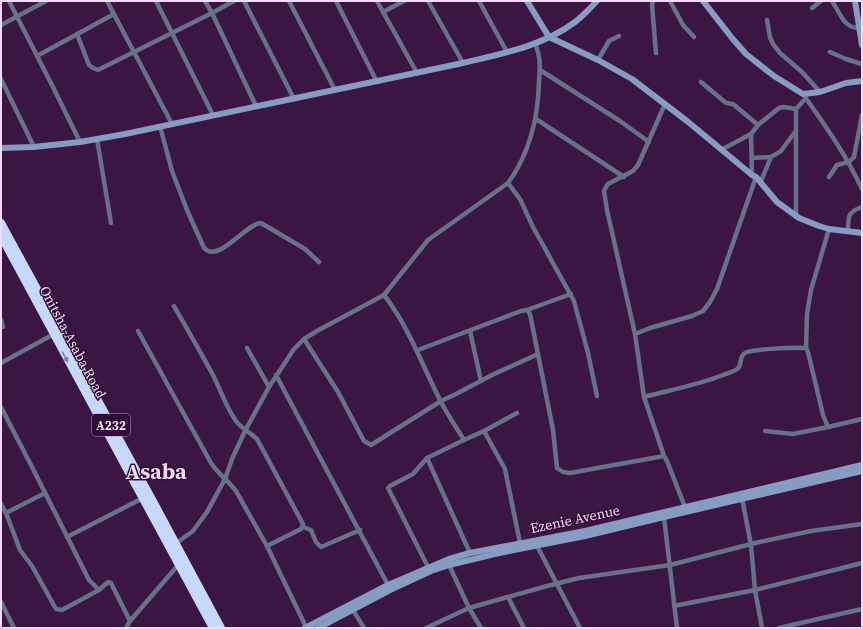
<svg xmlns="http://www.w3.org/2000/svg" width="863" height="629" font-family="'Source Serif 4',serif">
	<rect width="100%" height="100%" fill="#3c1642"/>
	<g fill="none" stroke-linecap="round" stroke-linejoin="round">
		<!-- street -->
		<g stroke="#65728a" stroke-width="4.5">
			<polyline points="9,1 54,89 80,142"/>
			<polyline points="107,1 172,124"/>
			<polyline points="156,1 213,115"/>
			<polyline points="234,1 212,13 256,106"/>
			<polyline points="244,1 294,99"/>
			<polyline points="289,1 335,90"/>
			<polyline points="336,1 377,82"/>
			<polyline points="377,1 417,73"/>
			<polyline points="428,1 463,63"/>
			<polyline points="479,1 507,52"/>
			<polyline points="653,1 652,5 656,53"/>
			<polyline points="670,1 683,25 694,37"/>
			<path d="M832 1C840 13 844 29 860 28"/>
			<polyline points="812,8 821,1"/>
			<polyline points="383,12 404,1"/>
			<polyline points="767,20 770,37 773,44 780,53 802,72 820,92"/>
			<polyline points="1,25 46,1"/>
			<polyline points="77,34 89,65 93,68 98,70 212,13 205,1"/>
			<polyline points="830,52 846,59 862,64"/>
			<polyline points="37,56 114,14"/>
			<polyline points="598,60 609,41 619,36"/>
			<polyline points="540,70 620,121 649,142"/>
			<polyline points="1,79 34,147"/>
			<polyline points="701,82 726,103 733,104 758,125"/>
			<path d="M805 97C827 128 846 155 862 189"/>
			<polyline points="665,104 638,165 633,171 608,184 606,187 604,191 607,210 635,334 644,397 664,456 667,461 685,507"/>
			<polyline points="536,119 624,177"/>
			<path d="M160 126 172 171 187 210 204 248C219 264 246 223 261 223L305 249 319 262"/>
			<polyline points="751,134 752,175"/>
			<polyline points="97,139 111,223"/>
			<polyline points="721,150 751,134 758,125 779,108 784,107 796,109"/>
			<polyline points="752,158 771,157"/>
			<polyline points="829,177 837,165 849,162 854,157 862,115"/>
			<polyline points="761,181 771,157 781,151 795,132"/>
			<polyline points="508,183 520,199 533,227 574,301 588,353 597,396"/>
			<polyline points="796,215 796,109 806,98"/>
			<polyline points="829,229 811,290 807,314 806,348 808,352 823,415 828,427 862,419"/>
			<path d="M848 230C848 216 848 212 862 207"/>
			<path d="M384 295C409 327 422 365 440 400 447 414 456 427 464 440L484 431 505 469 520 543"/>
			<path d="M174 306C187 329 201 353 214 377 221 391 226 407 236 421 242 429 250 432 257 439L303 524 301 529 267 546"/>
			<polyline points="527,310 571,294"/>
			<polyline points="1,320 3,327"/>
			<path d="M138 331 211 463C218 474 229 481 236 491L267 546 306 627"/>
			<polyline points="470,331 481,381"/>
			<polyline points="635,334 650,328 692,316 703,311 710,302 717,289 756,177"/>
			<polyline points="304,339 338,392 364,441 371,445 441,401 456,394 492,375 538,354"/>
			<polyline points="247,348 269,387"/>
			<polyline points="418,350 521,311 527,310 530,314 553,430 557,468 563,472 570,473 664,456"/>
			<polyline points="1,363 54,334"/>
			<polyline points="276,375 388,585"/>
			<path d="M644 397C670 390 698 385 723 375 728 373 737 371 739 367 742 362 739 357 745 353 751 349 797 347 806 348"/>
			<polyline points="1,407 33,469 89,580 99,590 108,582 111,583 130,621 179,564"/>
			<polyline points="484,431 517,413"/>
			<polyline points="765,431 793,434 828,427"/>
			<polyline points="427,458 470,553"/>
			<polyline points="742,498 751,545 755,590 762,628"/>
			<polyline points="1,504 6,513 20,550 32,566 56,609 62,610 99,590"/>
			<polyline points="6,513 45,493"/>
			<polyline points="664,517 677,628"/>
			<polyline points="303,527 311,530 316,542 321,547 360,530"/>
			<polyline points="67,537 143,498"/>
			<path d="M175 544 193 531 207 512 225 479 232 459 245 431 269 387 294 349 304 339 317 331 384 295 428 240 508 183C530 153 538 119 539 82 540 66 541 58 535 43"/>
			<polyline points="537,546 580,628"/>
			<polyline points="449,565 469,608 481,628"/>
			<polyline points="428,567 388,488 390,486 413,474 427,458 464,440"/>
			<polyline points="508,597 524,628"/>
			<polyline points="1,602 14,628"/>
			<polyline points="674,606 755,590 862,563"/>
			<polyline points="353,610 364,628"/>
			<polyline points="126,628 130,621"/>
			<polyline points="426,628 469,608 547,586 579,578 670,565 755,543 811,531 862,524"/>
			<polyline points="779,628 862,609"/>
		</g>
		<!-- secondary -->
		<g stroke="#879cc2" stroke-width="6">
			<polyline points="527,1 549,37 598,60 632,79 687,121 752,175 756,177 777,202 799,218 819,226 829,229 862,233"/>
			<polyline points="703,1 732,38 746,54 774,76 803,94 820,92 846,83 862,81"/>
			<polyline points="855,1 862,45"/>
			<path d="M1 148 34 147 80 142 125 134 463 63C501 54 543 46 575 22 583 16 590 8 597 1"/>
			<polyline points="305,628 388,585 449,559 470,553 585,531 862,465"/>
			<polyline points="318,628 390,590 431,571 449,565 499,553 585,536 664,517 862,471"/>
		</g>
		<!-- highway -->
		<g stroke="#c6d9fd" stroke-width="8">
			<polyline points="1,223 155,505 221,628"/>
			<path d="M1 236C71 367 143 497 213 628"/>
		</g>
	</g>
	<!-- one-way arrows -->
	<defs><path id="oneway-solid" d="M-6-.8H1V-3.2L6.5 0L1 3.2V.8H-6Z"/></defs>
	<use fill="#837ca4" href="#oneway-solid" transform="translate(65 357) rotate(62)"/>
	<g text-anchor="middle" stroke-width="3" stroke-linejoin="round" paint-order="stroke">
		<!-- shield labels -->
		<rect fill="#320b37" stroke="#ba9dbd" stroke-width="1" x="92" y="414" width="38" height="22" rx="3"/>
		<g font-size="13" font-weight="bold" fill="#f4dbf7">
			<text x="111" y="430">A232</text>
		</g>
		<!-- street labels -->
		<g font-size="14" fill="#f4dbf7" stroke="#320b37">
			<text transform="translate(73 342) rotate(62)" y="5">Onitsha-Asaba Road</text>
			<text transform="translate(575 519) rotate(-12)" y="5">Ezenie Avenue</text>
		</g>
		<!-- town labels -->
		<g font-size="22" font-weight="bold" fill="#f4dbf7" stroke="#320b37">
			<text x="156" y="479">Asaba</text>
		</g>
	</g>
	<!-- border -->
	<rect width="863" height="629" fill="none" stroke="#f4dbf7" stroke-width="4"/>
</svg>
